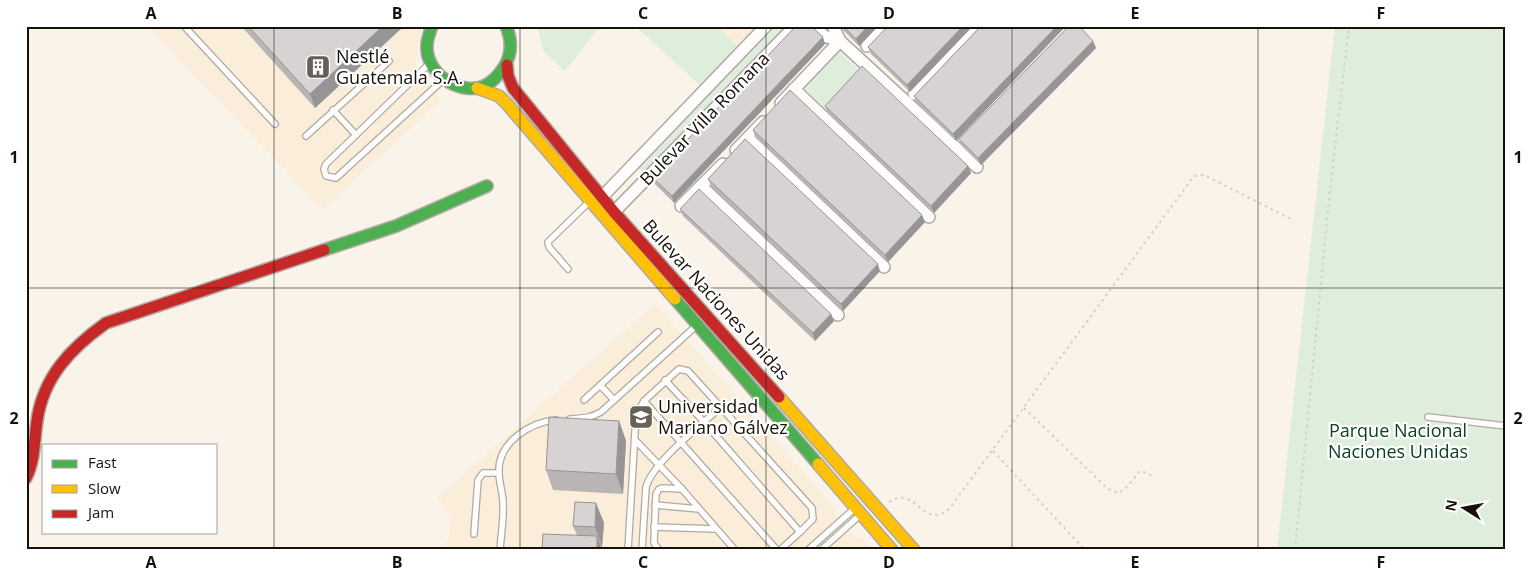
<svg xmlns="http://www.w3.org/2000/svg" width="1532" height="576" font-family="'Open Sans',sans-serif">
	<rect width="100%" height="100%" fill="#f9f3ea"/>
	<!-- built -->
	<g fill="#faedda">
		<polygon points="147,26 420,26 421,29 415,66 441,100 323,209"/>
		<polygon points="717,26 760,26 739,48"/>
		<polygon points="655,304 834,507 836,515 856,538 864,539 873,550 442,550 449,537 450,517 445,506 438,497"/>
	</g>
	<!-- green -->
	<g fill="#dfeedc">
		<polygon points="537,26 600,26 565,71 544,52"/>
		<polygon points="635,26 717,26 739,48 702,87"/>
		<polygon points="766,26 795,26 647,178 634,164"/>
		<polygon points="1335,26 1506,26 1506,550 1277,550"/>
		<polygon points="838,51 861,72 826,109 804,88"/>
	</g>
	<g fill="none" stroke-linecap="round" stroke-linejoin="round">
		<defs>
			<g id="lane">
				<polyline points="184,26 275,124"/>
				<polyline points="429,64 326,164 324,169 326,176 336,178 443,80"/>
				<polyline points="333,110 356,135"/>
				<polyline points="306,136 389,61"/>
				<polyline points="568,269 549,247 548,242 589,202"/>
				<polyline points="665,380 704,422 800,532 780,550"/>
				<polyline points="600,385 614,400"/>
				<polyline points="584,400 658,332"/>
				<polyline points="644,401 777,550"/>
				<polyline points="1428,417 1506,426"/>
				<path d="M570 419C582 418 591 418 601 412L696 326"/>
				<polyline points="635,440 682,489 735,550"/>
				<polyline points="655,505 699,509"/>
				<polyline points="654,527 716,529"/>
				<polyline points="474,534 478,480 483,473 499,473"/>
				<path d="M500 550C501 534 504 519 503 503 503 493 499 483 499 473 497 443 530 422 556 420"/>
				<polyline points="628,550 636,415 644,401 679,369 688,371 812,508 813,519 800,532"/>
				<path d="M642 550 646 487C653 462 701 425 721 407"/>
				<polyline points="659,550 654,543 656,494 659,489 662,488 682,489"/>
				<polyline points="808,550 855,508"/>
				<polyline points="821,550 860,515"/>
			</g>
			<g id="street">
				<polyline points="814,26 824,36 840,41"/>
				<polyline points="833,26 840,41 977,167"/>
				<polyline points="867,46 886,26"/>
				<polyline points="794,89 929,217"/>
				<polyline points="914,94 980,26"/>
				<polyline points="781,103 840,41"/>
				<polyline points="748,138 884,267"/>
				<polyline points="736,150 763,122"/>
				<polyline points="701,186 838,315"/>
				<polyline points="602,197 766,26"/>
				<polyline points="681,206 723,164"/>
				<polyline points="614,212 795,26"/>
			</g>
			<g id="fast">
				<path d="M432 26C430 32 427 39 427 45 425 73 459 96 484 86 493 82 499 75 504 67 512 54 512 40 506 26"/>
				<polyline points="324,250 396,226 487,186"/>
				<polyline points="675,299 818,464"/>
			</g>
			<g id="slow">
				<polyline points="477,88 499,96 507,104 675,299"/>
				<polyline points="779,397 914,550"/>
				<polyline points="818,464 892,550"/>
			</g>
			<g id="jam">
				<polyline points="507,65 508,76 513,88 614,212 779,397"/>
				<path d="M26 478C35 460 34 441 37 421 43 377 71 348 106 323L324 250"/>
			</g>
		</defs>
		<!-- lane casing -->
		<use href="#lane" stroke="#afaaa2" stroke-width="8"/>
		<!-- street casing -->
		<use href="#street" stroke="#afaaa2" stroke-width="14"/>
		<!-- fast casing -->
		<use href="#fast" stroke="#afaaa2" stroke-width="14"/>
		<!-- slow casing -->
		<use href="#slow" stroke="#afaaa2" stroke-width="14"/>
		<!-- jam casing -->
		<use href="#jam" stroke="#afaaa2" stroke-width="14"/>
		<!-- path -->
		<g stroke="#d1cfcc" stroke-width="2" stroke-dasharray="2.5 4" stroke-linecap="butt">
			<polyline points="1024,408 1108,489 1119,493 1128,486 1140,471 1147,473 1155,478"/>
			<polyline points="993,451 1085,550"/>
			<path d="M889 502C917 484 922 531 949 509L1194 176 1204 175 1293 220"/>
			<polyline points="1295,550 1330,190 1349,26"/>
		</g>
		<!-- lane -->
		<use href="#lane" stroke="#fefdfc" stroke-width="5.5"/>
		<!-- street -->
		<use href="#street" stroke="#fefdfc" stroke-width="11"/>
		<!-- fast -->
		<use href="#fast" stroke="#4caf50" stroke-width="11"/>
		<!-- slow -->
		<use href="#slow" stroke="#ffc107" stroke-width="11"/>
		<!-- jam -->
		<use href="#jam" stroke="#c62828" stroke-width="11"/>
	</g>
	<!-- wall -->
	<g fill="#b9b5b5">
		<polygon points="241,26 404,26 315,108"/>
		<polygon points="839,26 878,26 859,46"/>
		<polygon points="888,26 910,92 871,54 868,47"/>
		<polygon points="981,26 1066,26 956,141 917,103 914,96"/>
		<polygon points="1093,41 1096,48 981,165 962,146 959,139"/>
		<polygon points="825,44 674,203 655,184 652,177"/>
		<polygon points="825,106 968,166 971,173 934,213 828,113"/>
		<polygon points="753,130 925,222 888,262 755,137"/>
		<polygon points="708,179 880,271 843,311 711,186"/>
		<polygon points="680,209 831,314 834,321 815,341 683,216"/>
		<polygon points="619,421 626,441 623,494 553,490 546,470"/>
		<polygon points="596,503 604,523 602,547 577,535 573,526"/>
	</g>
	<!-- shaded-wall -->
	<g fill="#969494">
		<polygon points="383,26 404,26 315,108 310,94"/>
		<polygon points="868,26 878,26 859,46 856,39"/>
		<polygon points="963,26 973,26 910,92 907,85"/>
		<polygon points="1057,26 1066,26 956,141 953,134"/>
		<polygon points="823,37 825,44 674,203 672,196"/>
		<polygon points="1093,41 1096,48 981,165 978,158"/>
		<polygon points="968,166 971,173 934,213 931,206"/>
		<polygon points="922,215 925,222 888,262 885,255"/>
		<polygon points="878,264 880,271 843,311 841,304"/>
		<polygon points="831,314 834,321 815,341 813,333"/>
		<polygon points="619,421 626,441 623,494 616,474"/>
		<polygon points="596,503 604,523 602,547 595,527"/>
		<polygon points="597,536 602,550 597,550"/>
	</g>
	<!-- building -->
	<g fill="#d7d3d3" stroke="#969494">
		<polygon points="248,26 383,26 310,94"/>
		<polygon points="796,26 811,26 823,37 672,196 652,177"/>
		<polygon points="843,26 868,26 856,39"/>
		<polygon points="888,26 963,26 907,85 868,47"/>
		<polygon points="981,26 1057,26 953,134 914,96"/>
		<polygon points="1069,26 1079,26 1093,41 978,158 959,139"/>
		<polygon points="862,66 968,166 931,206 825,106"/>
		<polygon points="790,90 922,215 885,255 753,130"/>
		<polygon points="745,139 878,264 841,304 708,179"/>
		<polygon points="699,189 831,314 813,333 680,209"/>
		<polygon points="549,417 619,421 616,474 546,470"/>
		<polygon points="575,502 596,503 595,527 573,526"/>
		<polygon points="543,534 597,536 597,550 542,550"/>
	</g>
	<!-- grid -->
	<path fill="none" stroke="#16120a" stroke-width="1" stroke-opacity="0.55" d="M274 26V550M520 26V550M766 26V550M1012 26V550M1258 26V550M26 288H1506"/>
	<!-- icons -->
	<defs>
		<symbol id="building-square" viewBox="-11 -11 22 22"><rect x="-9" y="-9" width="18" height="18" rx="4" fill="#656158" stroke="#fff"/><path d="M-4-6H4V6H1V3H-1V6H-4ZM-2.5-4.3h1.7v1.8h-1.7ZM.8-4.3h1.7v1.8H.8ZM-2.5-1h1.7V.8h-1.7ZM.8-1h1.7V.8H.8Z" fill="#fff"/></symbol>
		<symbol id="university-square" viewBox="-11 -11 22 22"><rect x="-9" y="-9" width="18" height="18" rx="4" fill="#656158" stroke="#fff"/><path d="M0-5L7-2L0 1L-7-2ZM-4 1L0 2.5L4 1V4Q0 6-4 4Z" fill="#fff"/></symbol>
	</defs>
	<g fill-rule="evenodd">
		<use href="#building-square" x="304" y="53" width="28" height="28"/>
		<use href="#university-square" x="627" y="403" width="28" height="28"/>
	</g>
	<g text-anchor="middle" stroke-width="4.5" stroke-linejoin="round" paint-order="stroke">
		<!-- poi labels -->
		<g font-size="18" fill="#16120a" stroke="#fff" text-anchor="start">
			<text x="336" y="63">Nestlé<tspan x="336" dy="21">Guatemala S.A.</tspan></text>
			<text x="658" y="413">Universidad<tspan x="658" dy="21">Mariano Gálvez</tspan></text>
		</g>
		<!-- street labels -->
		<g font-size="18" fill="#16120a" stroke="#fff">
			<text transform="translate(705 119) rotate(-46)" y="6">Bulevar Villa Romana</text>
			<text transform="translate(716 300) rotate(48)" y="6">Bulevar Naciones Unidas</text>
		</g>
		<!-- park labels -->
		<g font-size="18" fill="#0b4120" stroke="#fff">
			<text x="1398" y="437">Parque Nacional<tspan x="1398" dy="21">Naciones Unidas</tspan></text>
		</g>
	</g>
	<!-- border -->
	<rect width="1532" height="576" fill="none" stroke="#ffffff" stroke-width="55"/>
	<!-- legend -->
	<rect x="42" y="444" width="175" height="90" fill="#ffffff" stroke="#a2a09d"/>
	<rect x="52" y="460" width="25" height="8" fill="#4caf50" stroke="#a2a09d"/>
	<text x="88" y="468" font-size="15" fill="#16120a">Fast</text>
	<rect x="52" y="485" width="25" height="8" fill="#ffc107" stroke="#a2a09d"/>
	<text x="88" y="494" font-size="15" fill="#16120a">Slow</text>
	<rect x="52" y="510" width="25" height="8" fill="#c62828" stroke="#a2a09d"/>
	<text x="88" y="518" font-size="15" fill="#16120a">Jam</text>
	<!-- north arrow -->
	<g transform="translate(1464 508) rotate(281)" stroke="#ffffff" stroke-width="4" paint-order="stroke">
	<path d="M0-4L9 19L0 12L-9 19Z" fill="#16120a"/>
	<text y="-8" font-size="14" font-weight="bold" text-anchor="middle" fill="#16120a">N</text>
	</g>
	<rect x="28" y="28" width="1476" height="520" fill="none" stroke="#16120a" stroke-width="2"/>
	<g font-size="16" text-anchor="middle" font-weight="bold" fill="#16120a">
		<text x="151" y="19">A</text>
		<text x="397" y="19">B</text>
		<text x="643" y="19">C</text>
		<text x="889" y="19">D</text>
		<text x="1135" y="19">E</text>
		<text x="1381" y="19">F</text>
		<text x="14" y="163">1</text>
		<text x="1518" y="163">1</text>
		<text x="14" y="424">2</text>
		<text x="1518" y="424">2</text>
		<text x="151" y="568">A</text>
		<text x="397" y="568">B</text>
		<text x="643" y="568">C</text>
		<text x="889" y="568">D</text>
		<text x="1135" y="568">E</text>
		<text x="1381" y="568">F</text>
	</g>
</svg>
